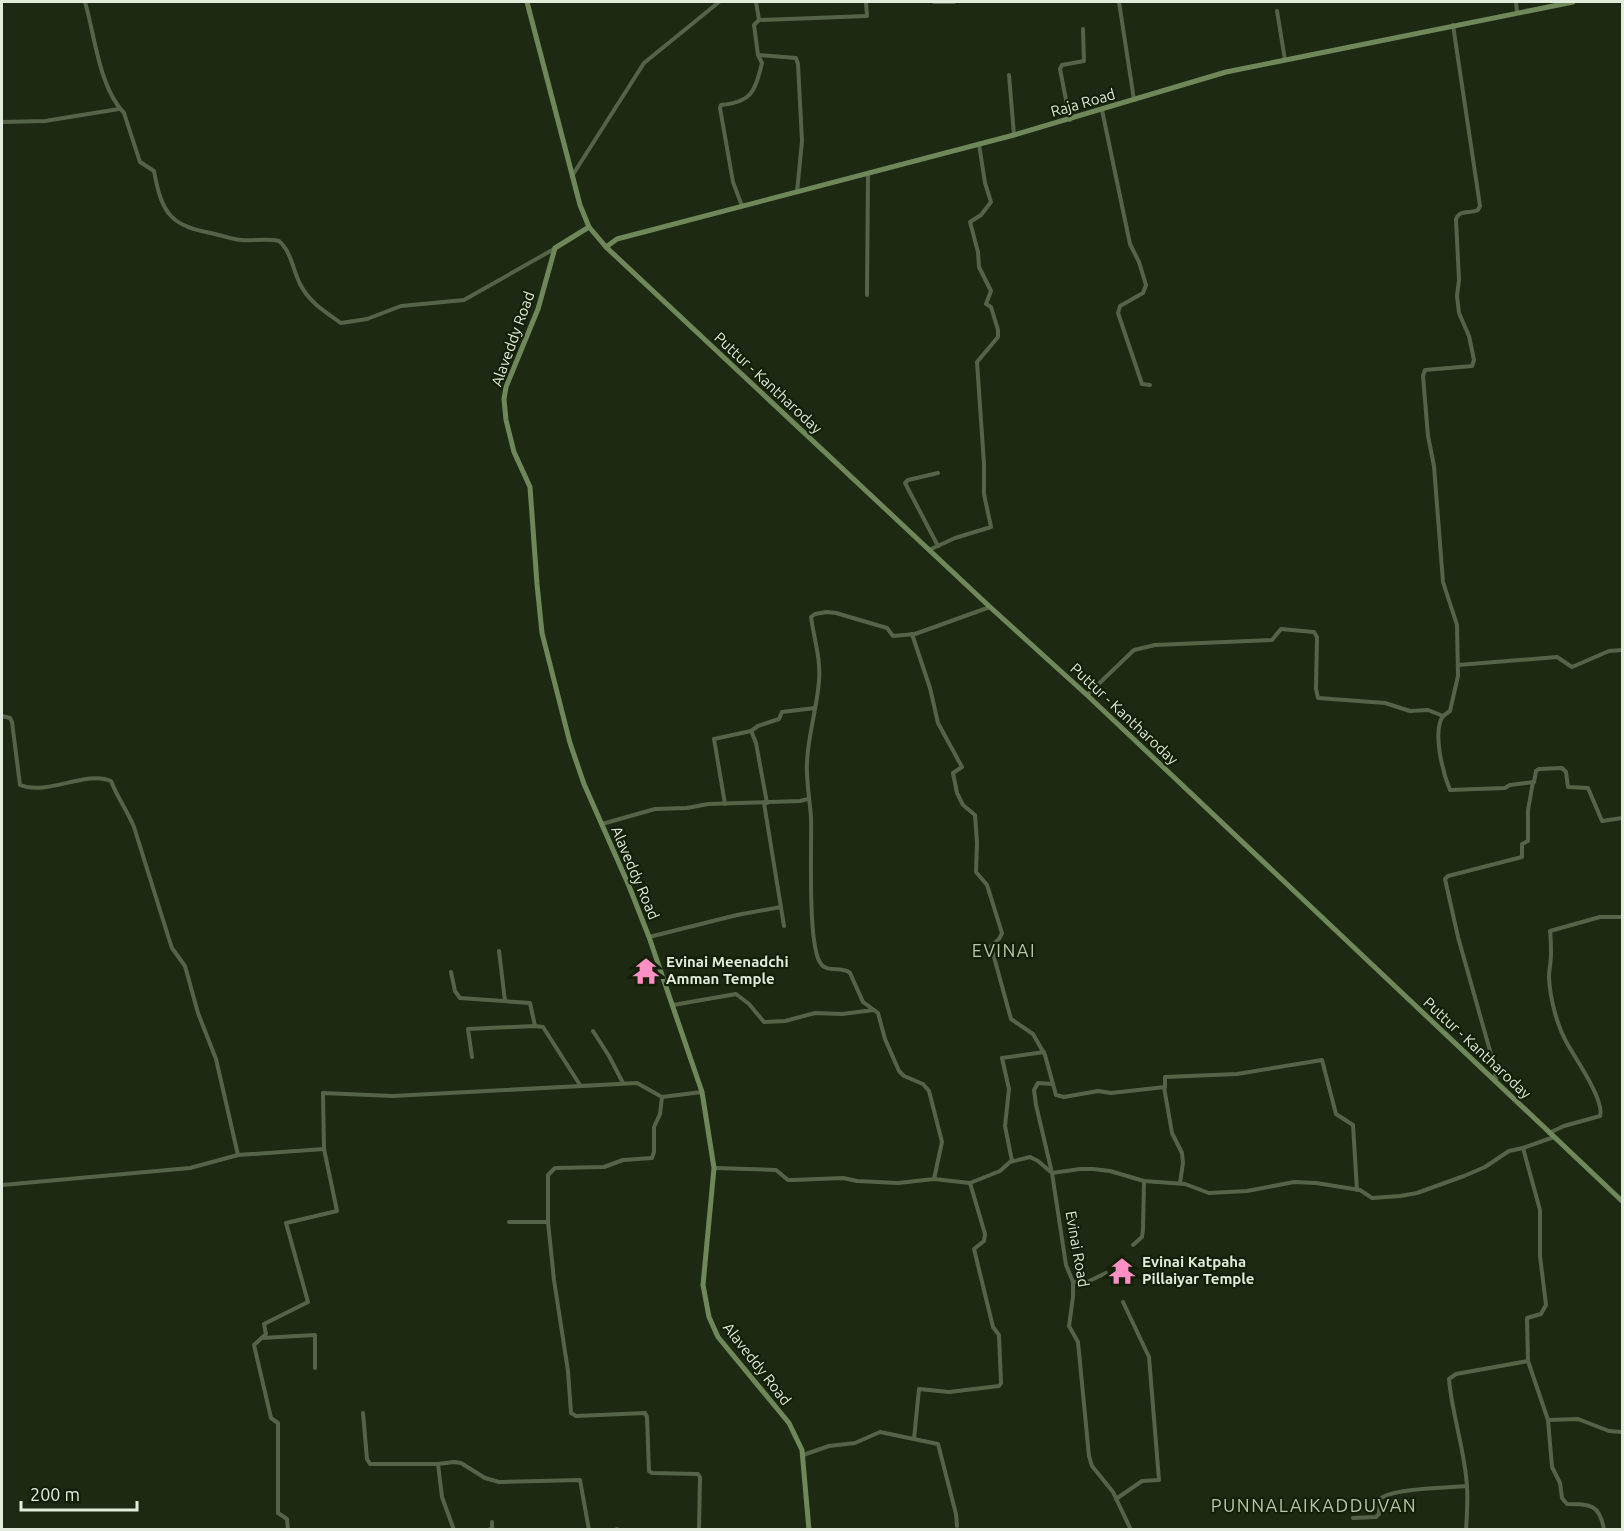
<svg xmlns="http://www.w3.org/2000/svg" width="1624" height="1531" font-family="Ubuntu,sans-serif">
	<rect width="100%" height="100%" fill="#1d2912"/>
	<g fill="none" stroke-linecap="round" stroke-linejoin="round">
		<!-- street -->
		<g stroke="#556448" stroke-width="4">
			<path d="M85 2C95 36 99 87 124 113L140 162 154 171C162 215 171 226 215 234 224 236 233 240 242 240 254 241 268 238 279 241 291 251 293 270 300 284 309 302 325 312 341 323L367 319 401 306 464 300 554 249"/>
			<polyline points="934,2 954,2"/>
			<polyline points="1119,2 1134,100"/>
			<polyline points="1516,2 1517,12"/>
			<polyline points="1277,11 1285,60"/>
			<polyline points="759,20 867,16 866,2"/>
			<polyline points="759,55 796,58 798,64 802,141 797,192"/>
			<polyline points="1009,75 1014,135"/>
			<polyline points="1102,110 1130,244 1139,262 1146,285 1143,293 1120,306 1118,313 1142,384 1150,385"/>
			<polyline points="1070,120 1060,69 1062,65 1084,61 1083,29"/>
			<polyline points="2,122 45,121 119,109"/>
			<polyline points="572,176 644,63 719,2"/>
			<path d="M742 206 733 182 720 108 721 105C753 102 755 90 762 63L758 55 754 25 759 20 756 2"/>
			<polyline points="867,295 868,174"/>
			<polyline points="938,473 908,480 905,483 938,546"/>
			<polyline points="929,550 955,538 991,527 984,494 984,464 977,362 998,337 998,330 991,307 986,304 991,291 979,267 978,252 970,222 981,215 991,202 985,183 979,144"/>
			<polyline points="912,634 930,688 938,723 962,767 953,773 957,793 963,805 975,815 977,843 976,872 987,885 1002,933 999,939 991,946 1011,1019 1033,1034 1045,1055 1056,1095 1064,1097 1098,1091 1111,1093 1165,1087 1165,1077 1237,1074 1322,1060 1336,1114 1353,1125 1357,1190"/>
			<polyline points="1458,665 1557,657 1572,667 1609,651 1622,650"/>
			<path d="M1087 695 1134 650 1155 645 1272 640 1281 629 1314 632 1317 637 1316 689 1318 698 1385 703 1410 711 1428 710 1443 716 1450 711 1458 676 1457 625 1443 582 1434 466 1428 436 1423 376 1425 370 1472 366 1474 360 1469 336 1459 313 1457 296 1459 280 1456 219C1460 209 1470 214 1478 210L1480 206 1453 25"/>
			<path d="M2 716 10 718 12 722 20 785C48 796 86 770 111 781 117 797 127 810 134 827L169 939 172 948 185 966 198 1013 216 1059 238 1155"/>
			<path d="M1443 716C1432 732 1443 773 1450 790L1505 788 1510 785 1534 782 1536 771 1539 769 1562 768 1566 772 1568 787 1588 788 1602 821 1622 818"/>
			<polyline points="752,733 756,743 767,803"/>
			<polyline points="764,803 784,926"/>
			<polyline points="725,804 714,739 751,731 758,726 779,719 782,712 815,708"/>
			<polyline points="602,824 655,809 687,808 708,804 800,801 808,799"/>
			<polyline points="649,937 737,915 781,907"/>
			<polyline points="499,951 505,1001"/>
			<polyline points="451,972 455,991 460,998 530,1003 535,1026"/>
			<polyline points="673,1005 736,994 749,1004 764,1022 785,1021 815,1013 842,1014 874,1010"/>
			<polyline points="593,1031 609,1056 623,1083"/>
			<polyline points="472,1057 468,1029 535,1026 543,1027 580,1085"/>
			<polyline points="1496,1080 1494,1065 1458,937 1445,879 1448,876 1522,857 1522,844 1528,841 1528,810 1533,782"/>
			<polyline points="1053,1084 1038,1083 1034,1090 1036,1105 1052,1173 1066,1265 1073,1282 1073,1297 1069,1326 1078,1342 1089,1456 1092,1466 1113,1492 1131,1530"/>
			<polyline points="1164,1087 1172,1133 1182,1153 1183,1163 1180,1183"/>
			<polyline points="662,1097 660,1114 654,1127 654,1152 652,1158 623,1160 604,1167 555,1168 548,1175 548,1222 554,1280 568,1371 571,1413 576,1416 645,1413 647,1417 649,1471 652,1473 698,1474 700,1477 699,1530"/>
			<path d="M1549 1133 1564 1126 1600 1116C1605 1101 1576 1059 1568 1045 1557 1026 1550 999 1549 977 1549 970 1551 962 1551 954 1551 946 1551 938 1550 931L1600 917H1622"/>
			<path d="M1523 1148 1540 1210V1256L1546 1305 1541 1314 1527 1318 1528 1361 1548 1420 1552 1467 1560 1483 1562 1498 1567 1504C1590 1504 1600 1504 1604 1530"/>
			<polyline points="1012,1161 1005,1126 1009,1089 1002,1058 1044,1052"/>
			<polyline points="714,1168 776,1170 788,1180 793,1180 843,1178 857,1181 898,1183 934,1179 970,1183 1000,1171 1010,1162 1030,1157 1038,1161 1052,1173 1080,1169 1093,1169 1110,1171 1144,1181 1185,1184 1209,1193 1247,1191 1294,1182 1316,1183 1360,1190 1372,1198 1400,1196 1417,1193 1464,1176 1485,1167 1509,1151 1523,1148 1554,1137"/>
			<path d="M934 1179 942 1142 929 1091 923 1084 904 1076 899 1071 885 1039 878 1013 863 1002 850 973C843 966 827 973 821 964 807 946 812 845 811 818 810 800 806 781 807 763 808 735 817 708 819 681 821 659 814 639 811 617L815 614 827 612 836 613 887 628 893 636 915 634 990 607"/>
			<polyline points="2,1185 190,1168 238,1155 324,1149 323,1093 393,1096 637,1083 662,1097 702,1092"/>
			<polyline points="509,1222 548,1222"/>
			<polyline points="1133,1245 1142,1237 1143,1230 1144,1181"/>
			<polyline points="1073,1282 1087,1282 1106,1273"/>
			<polyline points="262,1338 315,1335 315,1368"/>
			<polyline points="363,1413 367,1459 370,1464 438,1464 454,1462 461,1463 485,1478 499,1482 580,1480 589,1530"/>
			<polyline points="1548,1420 1578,1419 1609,1431 1622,1432"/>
			<polyline points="914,1439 919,1389 949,1392 999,1386 1001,1383 999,1335 993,1327 974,1249 984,1241 985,1234 970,1183"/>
			<polyline points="803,1455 829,1446 855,1443 880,1432 938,1444 956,1514 957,1526"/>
			<polyline points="438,1464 442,1497 454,1530"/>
			<polyline points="1116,1499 1142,1481 1159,1480 1149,1357 1123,1302"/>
			<path d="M1353 1518 1376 1517 1379 1514 1380 1499C1392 1488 1448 1488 1467 1486"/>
			<polyline points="288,1530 287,1519 278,1513 278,1423 271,1418 254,1345 266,1334 264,1324 308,1302 286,1223 337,1211 324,1149"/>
			<polyline points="489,1530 492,1528 492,1522"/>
			<polyline points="616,1530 617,1529"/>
			<path d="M1466 1530C1467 1515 1468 1501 1467 1487 1465 1450 1452 1415 1449 1379L1456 1374 1528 1361"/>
		</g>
		<!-- secondary -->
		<g stroke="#6f885a" stroke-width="5">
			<polyline points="527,2 580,205 589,227 606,247 990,607 1087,695 1622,1201"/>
			<polyline points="589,227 555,248 538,309 506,387 504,399 506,420 514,452 530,487 537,584 542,633 570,743 584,784 629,886 649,937 702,1092 714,1168 703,1285 709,1317 718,1337 789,1423 802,1450 809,1530"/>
			<polyline points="606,247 617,239 1014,135 1226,72 1573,2"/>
		</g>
	</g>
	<!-- icons -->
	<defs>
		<symbol id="temple-bare" viewBox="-9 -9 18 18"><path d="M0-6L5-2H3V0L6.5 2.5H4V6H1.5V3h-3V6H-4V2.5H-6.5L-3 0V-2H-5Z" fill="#fc8fc3" stroke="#141f08" stroke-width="2.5" paint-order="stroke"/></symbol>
	</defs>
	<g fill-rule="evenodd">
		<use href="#temple-bare" x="627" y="952" width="38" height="38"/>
		<use href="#temple-bare" x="1103" y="1252" width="38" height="38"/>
	</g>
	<g text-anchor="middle" stroke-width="4.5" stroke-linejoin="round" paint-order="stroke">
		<!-- street labels -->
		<g font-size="15" fill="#e2ebdc" stroke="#141f08">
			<text transform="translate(1083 103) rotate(-16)" y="5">Raja Road</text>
			<text transform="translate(513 339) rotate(-70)" y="5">Alaveddy Road</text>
			<text transform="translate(768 383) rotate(43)" y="5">Puttur - Kantharoday</text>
			<text transform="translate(1124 714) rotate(43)" y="5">Puttur - Kantharoday</text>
			<text transform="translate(635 873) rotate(67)" y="5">Alaveddy Road</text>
			<text transform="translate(1477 1048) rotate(43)" y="5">Puttur - Kantharoday</text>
			<text transform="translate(1077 1249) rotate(80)" y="5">Evinai Road</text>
			<text transform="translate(757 1364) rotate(52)" y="5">Alaveddy Road</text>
		</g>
		<!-- poi labels -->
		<g font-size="15" font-weight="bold" fill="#e2ebdc" stroke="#141f08" text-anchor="start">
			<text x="666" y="967">Evinai Meenadchi<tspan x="666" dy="17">Amman Temple</tspan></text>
			<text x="1142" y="1267">Evinai Katpaha<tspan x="1142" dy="17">Pillaiyar Temple</tspan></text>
		</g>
		<!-- quarter labels -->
		<g font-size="18" letter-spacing="1.5" fill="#b7c8aa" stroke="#141f08">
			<text x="1004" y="957">EVINAI</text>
			<text x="1314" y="1512">PUNNALAIKADDUVAN</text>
		</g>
	</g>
	<!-- border -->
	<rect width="1624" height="1531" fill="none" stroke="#e2ebdc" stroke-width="6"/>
	<!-- scale -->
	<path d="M21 1501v9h116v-9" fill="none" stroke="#e2ebdc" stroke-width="3"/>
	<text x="30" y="1501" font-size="18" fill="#e2ebdc" stroke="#141f08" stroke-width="4.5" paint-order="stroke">200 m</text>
</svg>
